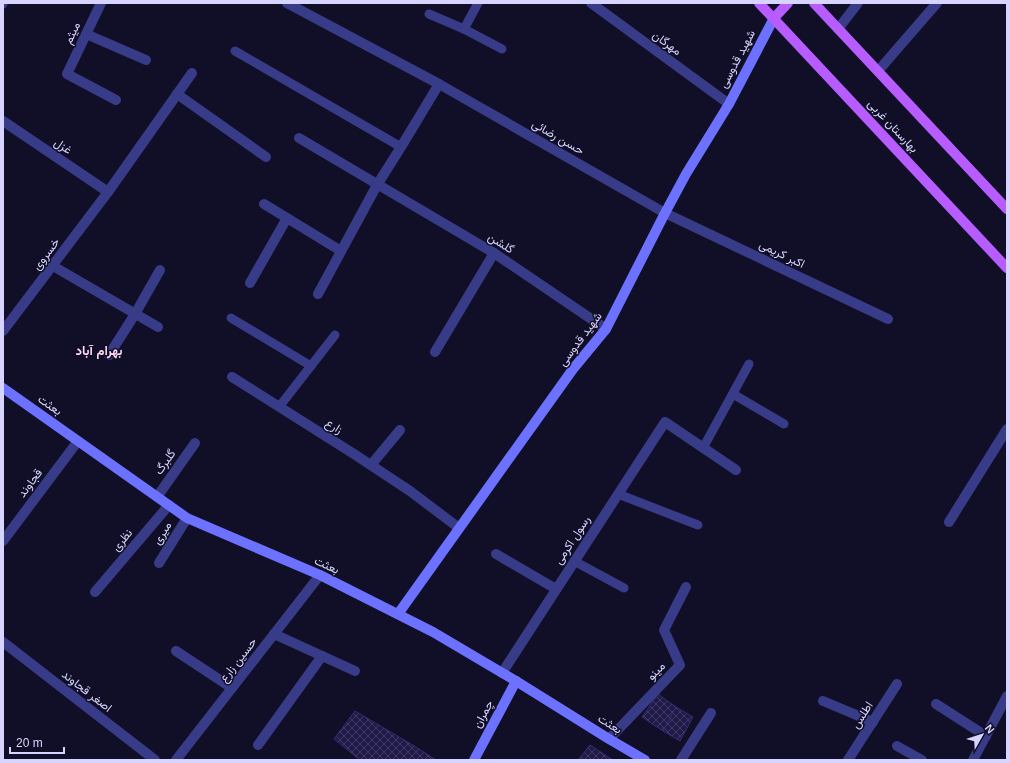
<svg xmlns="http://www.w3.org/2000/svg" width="1010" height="763" font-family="Helvetica,Vazirmatn,sans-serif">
	<defs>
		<pattern id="building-cross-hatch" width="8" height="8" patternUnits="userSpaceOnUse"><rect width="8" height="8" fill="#201a49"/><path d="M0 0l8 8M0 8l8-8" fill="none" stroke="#403a64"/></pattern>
	</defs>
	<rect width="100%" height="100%" fill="#110f27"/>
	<!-- building -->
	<g fill="url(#building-cross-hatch)" stroke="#352b75">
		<polygon points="658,694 676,707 663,731 642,717"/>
		<polygon points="676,707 693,717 680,741 663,731"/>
		<polygon points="355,711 416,747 436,760 360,760 334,739"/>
		<polygon points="590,745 613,760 578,760"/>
	</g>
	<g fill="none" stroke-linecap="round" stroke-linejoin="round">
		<!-- lane -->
		<g stroke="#383b87" stroke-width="9">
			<polyline points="3,4 3,3"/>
			<polyline points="429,14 464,29 502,49"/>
			<polyline points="464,29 478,3"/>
			<polyline points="235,51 401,147"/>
			<polyline points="231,318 311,366"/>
			<polyline points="733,394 784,424"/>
			<polyline points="279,407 335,335"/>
			<polyline points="703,448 749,364"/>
			<polyline points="618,494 698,525"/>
			<polyline points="574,561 624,588"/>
		</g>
		<!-- street -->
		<g stroke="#383b87" stroke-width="10">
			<polyline points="101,3 67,74 116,100"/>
			<polyline points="287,3 439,84 665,213 888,319"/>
			<polyline points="591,3 729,104"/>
			<polyline points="838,29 858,3"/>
			<polyline points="86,34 146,60"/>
			<polyline points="878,71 937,3"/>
			<polyline points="177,94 266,157"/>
			<polyline points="3,121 108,192"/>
			<polyline points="299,138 494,253 606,329"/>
			<polyline points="264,204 341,251"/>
			<polyline points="53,266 158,327"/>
			<polyline points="250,283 287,218"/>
			<polyline points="318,294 377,185 401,147 439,84"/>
			<polyline points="3,331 108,192 192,73"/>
			<polyline points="435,352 494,253"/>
			<polyline points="109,355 135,314 160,270"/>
			<polyline points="232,377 354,454 410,491 459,528"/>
			<polyline points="371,465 400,430"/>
			<polyline points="157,497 195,443"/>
			<polyline points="949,522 1007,429"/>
			<polyline points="3,541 78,441"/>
			<polyline points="496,554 556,589"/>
			<polyline points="159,563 187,518"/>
			<polyline points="95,592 169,505"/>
			<polyline points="274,634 355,671"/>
			<polyline points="3,642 155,760"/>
			<polyline points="176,651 232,688"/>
			<polyline points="502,673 665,422 736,470"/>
			<polyline points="823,701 873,722"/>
			<polyline points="936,704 986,736"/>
			<polyline points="609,739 680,665 664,630 686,587"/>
			<polyline points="258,745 322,656"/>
			<polyline points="897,746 922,760"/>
			<polyline points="176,760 320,575"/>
			<polyline points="681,760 711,713"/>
			<polyline points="848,760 897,684"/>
			<polyline points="973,760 1007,696"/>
		</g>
		<!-- secondary -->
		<g stroke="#6c72ff" stroke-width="10">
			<polyline points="3,388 187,518 320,575 433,632 516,681 609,739 645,760"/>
			<polyline points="398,614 573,369 606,329 665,213 686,174 729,104 774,18"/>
			<polyline points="474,760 516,681"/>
		</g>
		<!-- primary -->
		<g stroke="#b75cff" stroke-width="10">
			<polyline points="759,3 1007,268"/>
			<polyline points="814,3 1007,209"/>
			<polyline points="774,18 788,3"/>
		</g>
	</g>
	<g text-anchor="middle" stroke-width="3" stroke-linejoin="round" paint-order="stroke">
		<!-- street labels -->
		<g font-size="12" fill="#d7d5ff" stroke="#110f27">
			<text transform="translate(72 33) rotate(-64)" y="4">میثم</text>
			<text transform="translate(667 43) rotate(36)" y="4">مهرگان</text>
			<text transform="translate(737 59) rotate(-62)" y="4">شهید قدوسی</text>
			<text transform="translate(893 126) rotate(47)" y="4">بهارستان غربی</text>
			<text transform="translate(558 137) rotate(30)" y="4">حسن رضائی</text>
			<text transform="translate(63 146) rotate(34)" y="4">غزل</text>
			<text transform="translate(501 243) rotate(32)" y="4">گلشن</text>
			<text transform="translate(46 254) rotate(-53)" y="4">خسروی</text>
			<text transform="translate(782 254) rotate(26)" y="4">اکبر کریمی</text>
			<text transform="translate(580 339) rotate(-53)" y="4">شهید قدوسی</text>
			<text transform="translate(50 405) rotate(35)" y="4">بعثت</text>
			<text transform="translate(334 426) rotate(32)" y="4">زارع</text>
			<text transform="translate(165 462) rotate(-55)" y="4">گلبرگ</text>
			<text transform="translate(30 483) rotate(-53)" y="4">قجاوند</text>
			<text transform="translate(162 533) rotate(-58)" y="4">میری</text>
			<text transform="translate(122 540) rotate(-50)" y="4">نظری</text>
			<text transform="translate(572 540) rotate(-57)" y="4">رسول اکرمی</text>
			<text transform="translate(327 565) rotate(25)" y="4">بعثت</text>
			<text transform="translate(238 660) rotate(-52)" y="4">حسین زارع</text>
			<text transform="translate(656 671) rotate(-46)" y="4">مینو</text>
			<text transform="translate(87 691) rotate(38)" y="4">اصغر قجاوند</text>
			<text transform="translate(483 714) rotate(-62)" y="4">چمران</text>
			<text transform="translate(862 715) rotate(-57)" y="4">اطلس</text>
			<text transform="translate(610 724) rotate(32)" y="4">بعثت</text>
		</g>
		<!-- neighbourhood labels -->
		<g font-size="13" font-weight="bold" fill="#ffd7f3" stroke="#110f27">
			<text x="99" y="355">بهرام آباد</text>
		</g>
	</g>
	<!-- border -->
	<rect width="1010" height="763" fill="none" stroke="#d7d5ff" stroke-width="8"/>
	<!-- north arrow -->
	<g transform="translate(982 735) rotate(51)" stroke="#110f27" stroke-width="3" paint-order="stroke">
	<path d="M0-3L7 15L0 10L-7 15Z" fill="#d7d5ff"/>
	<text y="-6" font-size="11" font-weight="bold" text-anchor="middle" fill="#d7d5ff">N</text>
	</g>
	<!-- scale -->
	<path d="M10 747v6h54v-6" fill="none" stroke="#d7d5ff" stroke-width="2"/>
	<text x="16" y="747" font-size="12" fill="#d7d5ff" stroke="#110f27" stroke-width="3" paint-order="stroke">20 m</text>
</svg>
